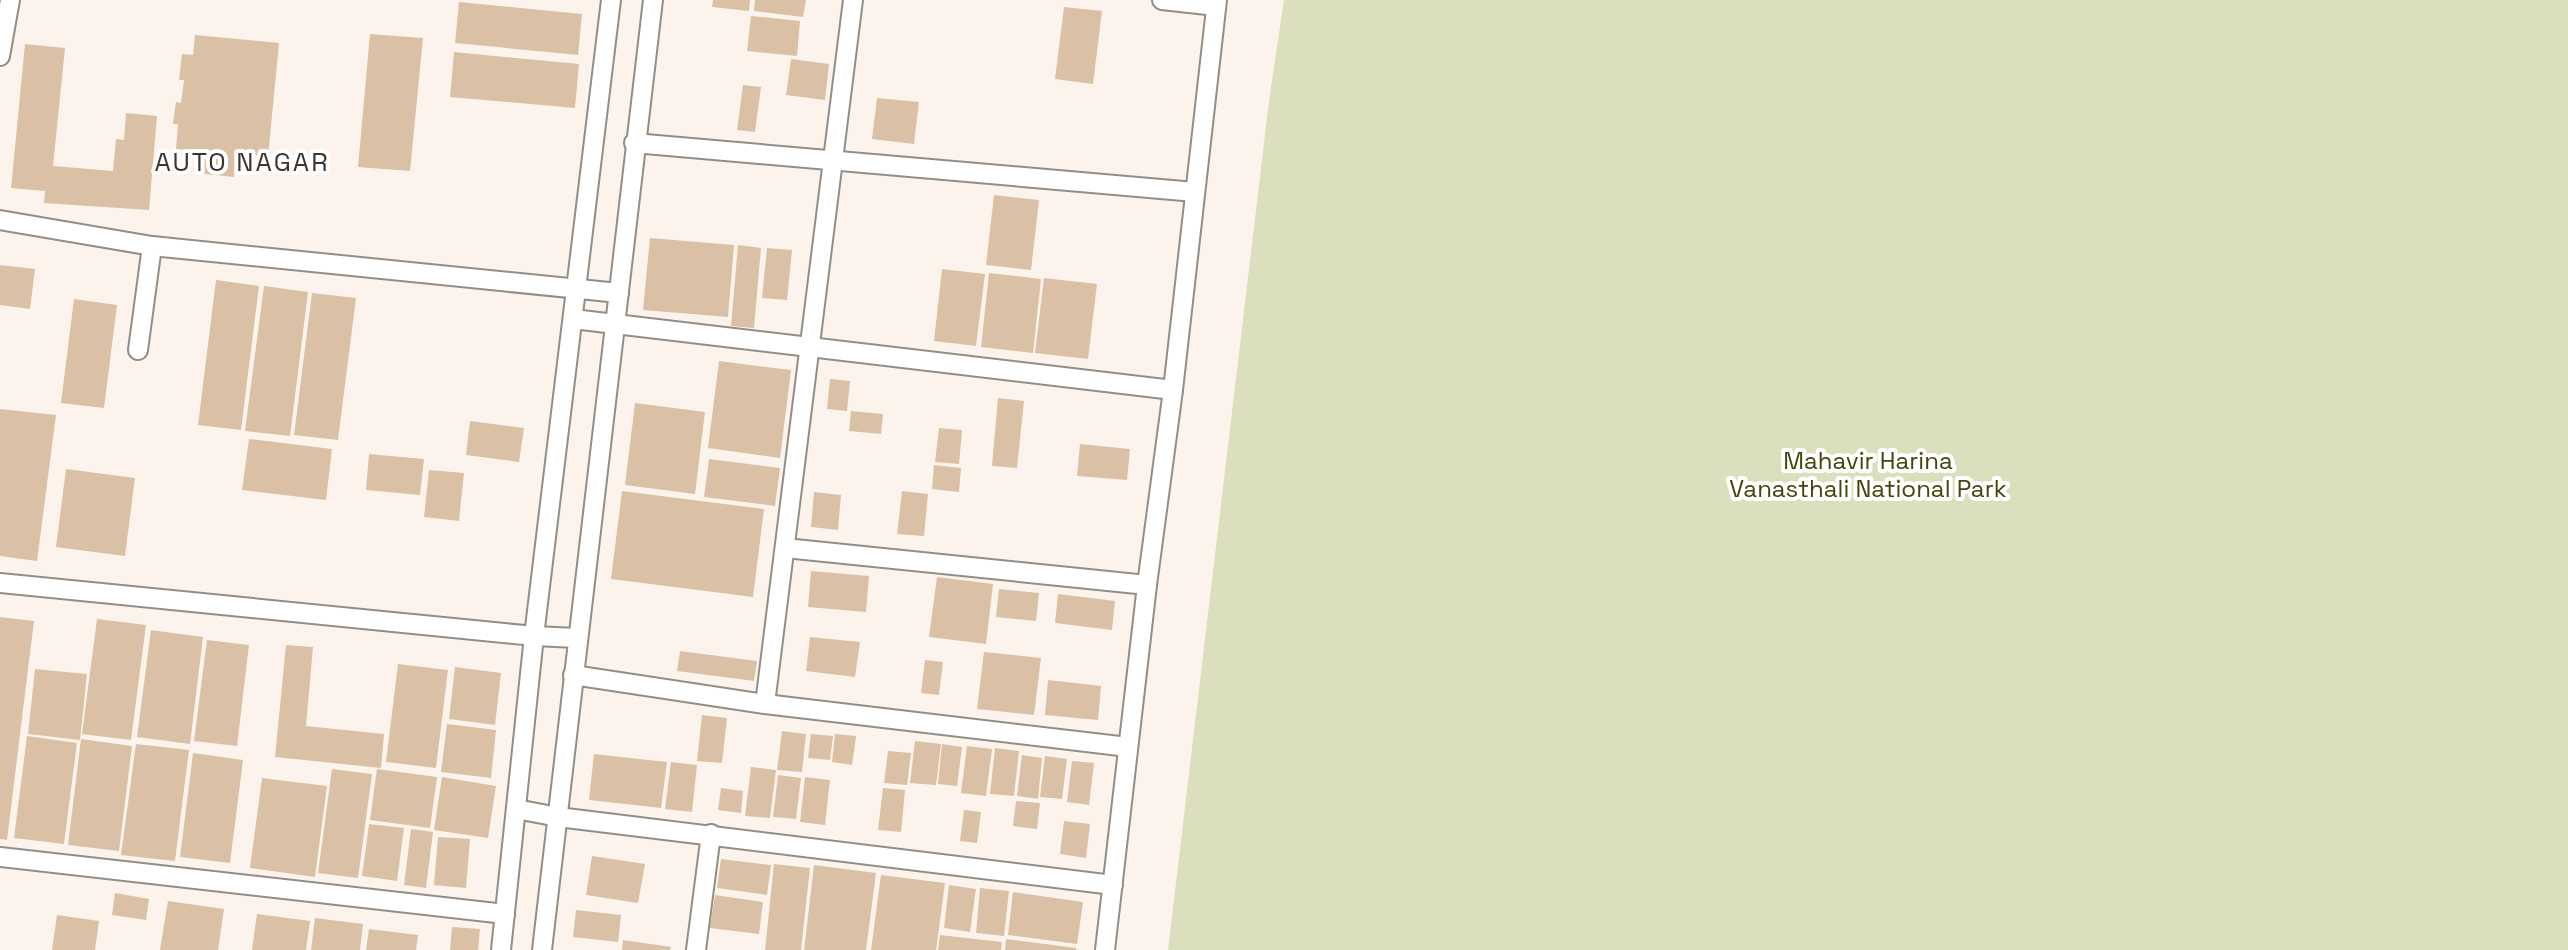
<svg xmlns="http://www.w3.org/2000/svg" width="2568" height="950" font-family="'Space Grotesk',sans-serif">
	<rect width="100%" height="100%" fill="#fcf4ec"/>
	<!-- green -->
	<polygon fill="#dcdfbd" points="1284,0 2568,0 2568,950 1168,950 1269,101"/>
	<!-- building -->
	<g fill="#dac0a5">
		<polygon points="713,0 750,0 749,11 712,7"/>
		<polygon points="755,0 806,0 803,17 754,11"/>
		<polygon points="459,2 582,14 578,55 455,43"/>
		<polygon points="1064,7 1102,11 1093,84 1055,79"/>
		<polygon points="751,16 800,21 797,56 747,51"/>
		<polygon points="370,34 423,38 410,171 358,167"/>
		<polygon points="195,35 279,43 268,157 236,154 234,177 197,173 199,151 176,149 178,124 173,124 176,102 181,103 184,80 179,80 182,54 193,55"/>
		<polygon points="25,44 65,48 53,166 113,171 116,139 124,140 126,113 157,116 149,210 44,203 45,191 11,188"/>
		<polygon points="454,52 579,64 575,108 450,97"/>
		<polygon points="791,59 829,64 825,100 786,95"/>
		<polygon points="743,85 761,87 755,132 737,130"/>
		<polygon points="877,98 919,102 914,144 872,139"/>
		<polygon points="994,195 1039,200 1031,270 986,265"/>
		<polygon points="650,238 734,245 728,317 643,310"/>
		<polygon points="738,245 761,248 754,328 731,326"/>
		<polygon points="767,248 792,250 787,300 762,298"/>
		<polygon points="0,265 35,269 30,309 0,305"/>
		<polygon points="942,269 985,274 976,346 934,341"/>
		<polygon points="989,273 1041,279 1033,353 981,347"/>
		<polygon points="1044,278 1097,284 1088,359 1035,353"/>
		<polygon points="216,280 259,286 241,430 198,425"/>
		<polygon points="264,286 308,292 290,436 245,431"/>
		<polygon points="312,293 356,298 338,440 294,435"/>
		<polygon points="74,299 117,305 104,408 61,403"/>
		<polygon points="719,361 791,370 780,458 708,448"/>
		<polygon points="830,379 850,381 847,411 827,409"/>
		<polygon points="998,398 1024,401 1017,468 992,466"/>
		<polygon points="635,403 705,412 695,494 625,485"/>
		<polygon points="0,409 56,415 37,561 0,556"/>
		<polygon points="851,411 883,414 881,434 849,431"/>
		<polygon points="470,421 524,428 519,462 466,455"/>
		<polygon points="939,428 962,430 959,464 935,462"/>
		<polygon points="249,439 332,449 326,500 242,490"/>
		<polygon points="1080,444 1130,449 1127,480 1077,476"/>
		<polygon points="369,454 424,459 420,495 366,490"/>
		<polygon points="709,459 780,468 775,506 704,497"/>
		<polygon points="934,465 961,468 959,492 932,489"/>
		<polygon points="66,469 135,478 125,556 56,547"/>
		<polygon points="429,470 464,473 459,521 424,517"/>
		<polygon points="622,491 764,509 753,597 611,579"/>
		<polygon points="902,491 928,494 924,536 897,534"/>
		<polygon points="814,492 841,495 838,530 811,527"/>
		<polygon points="811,571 869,576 866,612 808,607"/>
		<polygon points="937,577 993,584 986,644 929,637"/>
		<polygon points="999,589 1039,593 1036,621 996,617"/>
		<polygon points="1058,594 1115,601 1112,630 1055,623"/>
		<polygon points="0,617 34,621 7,840 0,839"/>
		<polygon points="97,619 146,625 131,740 82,734"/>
		<polygon points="151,630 203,637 190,744 137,737"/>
		<polygon points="810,637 860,642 855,677 806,671"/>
		<polygon points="207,640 249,645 237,746 194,741"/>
		<polygon points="286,645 313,647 306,726 384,734 381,768 275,757"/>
		<polygon points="680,651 757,661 754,681 677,671"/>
		<polygon points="984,652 1041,658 1034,715 977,709"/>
		<polygon points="925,660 943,662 939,695 921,693"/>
		<polygon points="398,664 448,670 436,768 386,762"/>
		<polygon points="455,667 501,673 495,725 449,719"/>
		<polygon points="35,669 87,674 80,740 28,734"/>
		<polygon points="1048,680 1101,686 1098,720 1045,715"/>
		<polygon points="702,715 727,718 722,763 697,761"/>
		<polygon points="447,724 496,730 491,778 441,772"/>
		<polygon points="782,731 806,734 802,772 777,770"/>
		<polygon points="811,734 833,736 830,760 808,758"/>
		<polygon points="835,734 856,736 852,765 832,762"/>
		<polygon points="27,736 77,743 64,844 14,838"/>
		<polygon points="81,739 132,746 119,851 68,845"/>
		<polygon points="915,741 941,744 936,785 910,783"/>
		<polygon points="136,744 189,750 175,861 121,855"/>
		<polygon points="942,744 962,747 957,786 938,784"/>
		<polygon points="967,746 992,749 986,796 961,793"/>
		<polygon points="995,748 1019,751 1014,796 990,794"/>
		<polygon points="888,751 911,753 907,785 884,783"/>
		<polygon points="193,753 243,760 230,863 180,857"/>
		<polygon points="594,754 667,762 661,808 589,800"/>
		<polygon points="1022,755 1042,758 1038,799 1017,796"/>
		<polygon points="1045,756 1067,759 1062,799 1040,797"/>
		<polygon points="1072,761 1094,763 1089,805 1067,802"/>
		<polygon points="671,762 697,765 692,812 665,809"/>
		<polygon points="751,767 776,770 770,818 745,816"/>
		<polygon points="332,769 372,774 358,878 318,873"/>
		<polygon points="377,769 437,777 430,828 370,820"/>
		<polygon points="778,775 801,778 796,819 773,817"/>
		<polygon points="442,777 496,786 488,838 434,830"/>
		<polygon points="805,777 830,780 825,825 800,822"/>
		<polygon points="262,778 327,786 315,877 250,868"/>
		<polygon points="721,788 743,791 741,813 718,810"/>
		<polygon points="883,788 905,790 901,832 878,830"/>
		<polygon points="1016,801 1040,803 1037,829 1013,826"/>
		<polygon points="964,810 981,812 977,843 960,841"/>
		<polygon points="1064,821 1090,824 1086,858 1060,854"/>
		<polygon points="369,824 404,828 397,881 362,876"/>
		<polygon points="411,829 433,832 426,888 404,885"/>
		<polygon points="438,837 470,839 466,888 434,885"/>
		<polygon points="592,856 645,864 638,903 586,895"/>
		<polygon points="721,859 771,865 767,895 717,888"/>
		<polygon points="774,864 810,868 801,950 765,950"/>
		<polygon points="814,865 876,873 866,950 804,950"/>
		<polygon points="881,875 945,883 936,950 871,950"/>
		<polygon points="949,885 976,889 970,932 944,928"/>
		<polygon points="980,888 1009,891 1004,936 976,933"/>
		<polygon points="1013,892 1083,902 1077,944 1008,935"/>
		<polygon points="115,893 149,899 146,920 112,915"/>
		<polygon points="715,895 763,902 759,934 710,928"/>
		<polygon points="168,901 224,909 218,950 160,950"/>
		<polygon points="576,910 621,915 618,942 573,937"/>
		<polygon points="257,914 310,921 306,950 252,950"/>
		<polygon points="57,915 99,921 95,950 52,950"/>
		<polygon points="315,918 363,924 360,950 311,950"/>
		<polygon points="452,927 480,929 478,950 450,950"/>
		<polygon points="369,929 418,935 416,950 366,950"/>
		<polygon points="940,935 1002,942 1001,950 938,950"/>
		<polygon points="1006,939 1076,948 1076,950 1005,950"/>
		<polygon points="623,940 671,947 670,950 622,950"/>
	</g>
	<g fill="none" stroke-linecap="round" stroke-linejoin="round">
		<defs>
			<g id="street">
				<polyline points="1162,0 1216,6"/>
				<polyline points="0,56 10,0"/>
				<polyline points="634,143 1195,192"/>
				<polyline points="0,220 152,246 619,293"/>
				<polyline points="573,319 1173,390"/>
				<polyline points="138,350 152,246"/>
				<polyline points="785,548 1147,585"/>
				<polyline points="0,583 534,636 577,638"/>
				<polyline points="573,675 765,704 1128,747"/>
				<polyline points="765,704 853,0"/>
				<polyline points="516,809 558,817 1113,885"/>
				<polyline points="0,857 505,914"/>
				<polyline points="501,950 534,636 611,0"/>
				<polyline points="542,950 653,0"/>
				<polyline points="696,950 711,834"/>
				<polyline points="1105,950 1147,585 1173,390 1217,0"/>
			</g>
		</defs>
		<!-- street casing -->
		<use href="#street" stroke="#948d86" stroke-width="22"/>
		<!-- street -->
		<use href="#street" stroke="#fff" stroke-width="18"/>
	</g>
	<g text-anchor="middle" stroke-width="8" stroke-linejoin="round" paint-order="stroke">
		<!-- park labels -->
		<g font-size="24" fill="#44450a" stroke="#fff">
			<text x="1868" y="469">Mahavir Harina<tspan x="1868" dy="28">Vanasthali National Park</tspan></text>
		</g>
		<!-- neighbourhood labels -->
		<g font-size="26" letter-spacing="2" fill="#3b352f" stroke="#fff">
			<text x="242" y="171">AUTO NAGAR</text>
		</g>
	</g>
</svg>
